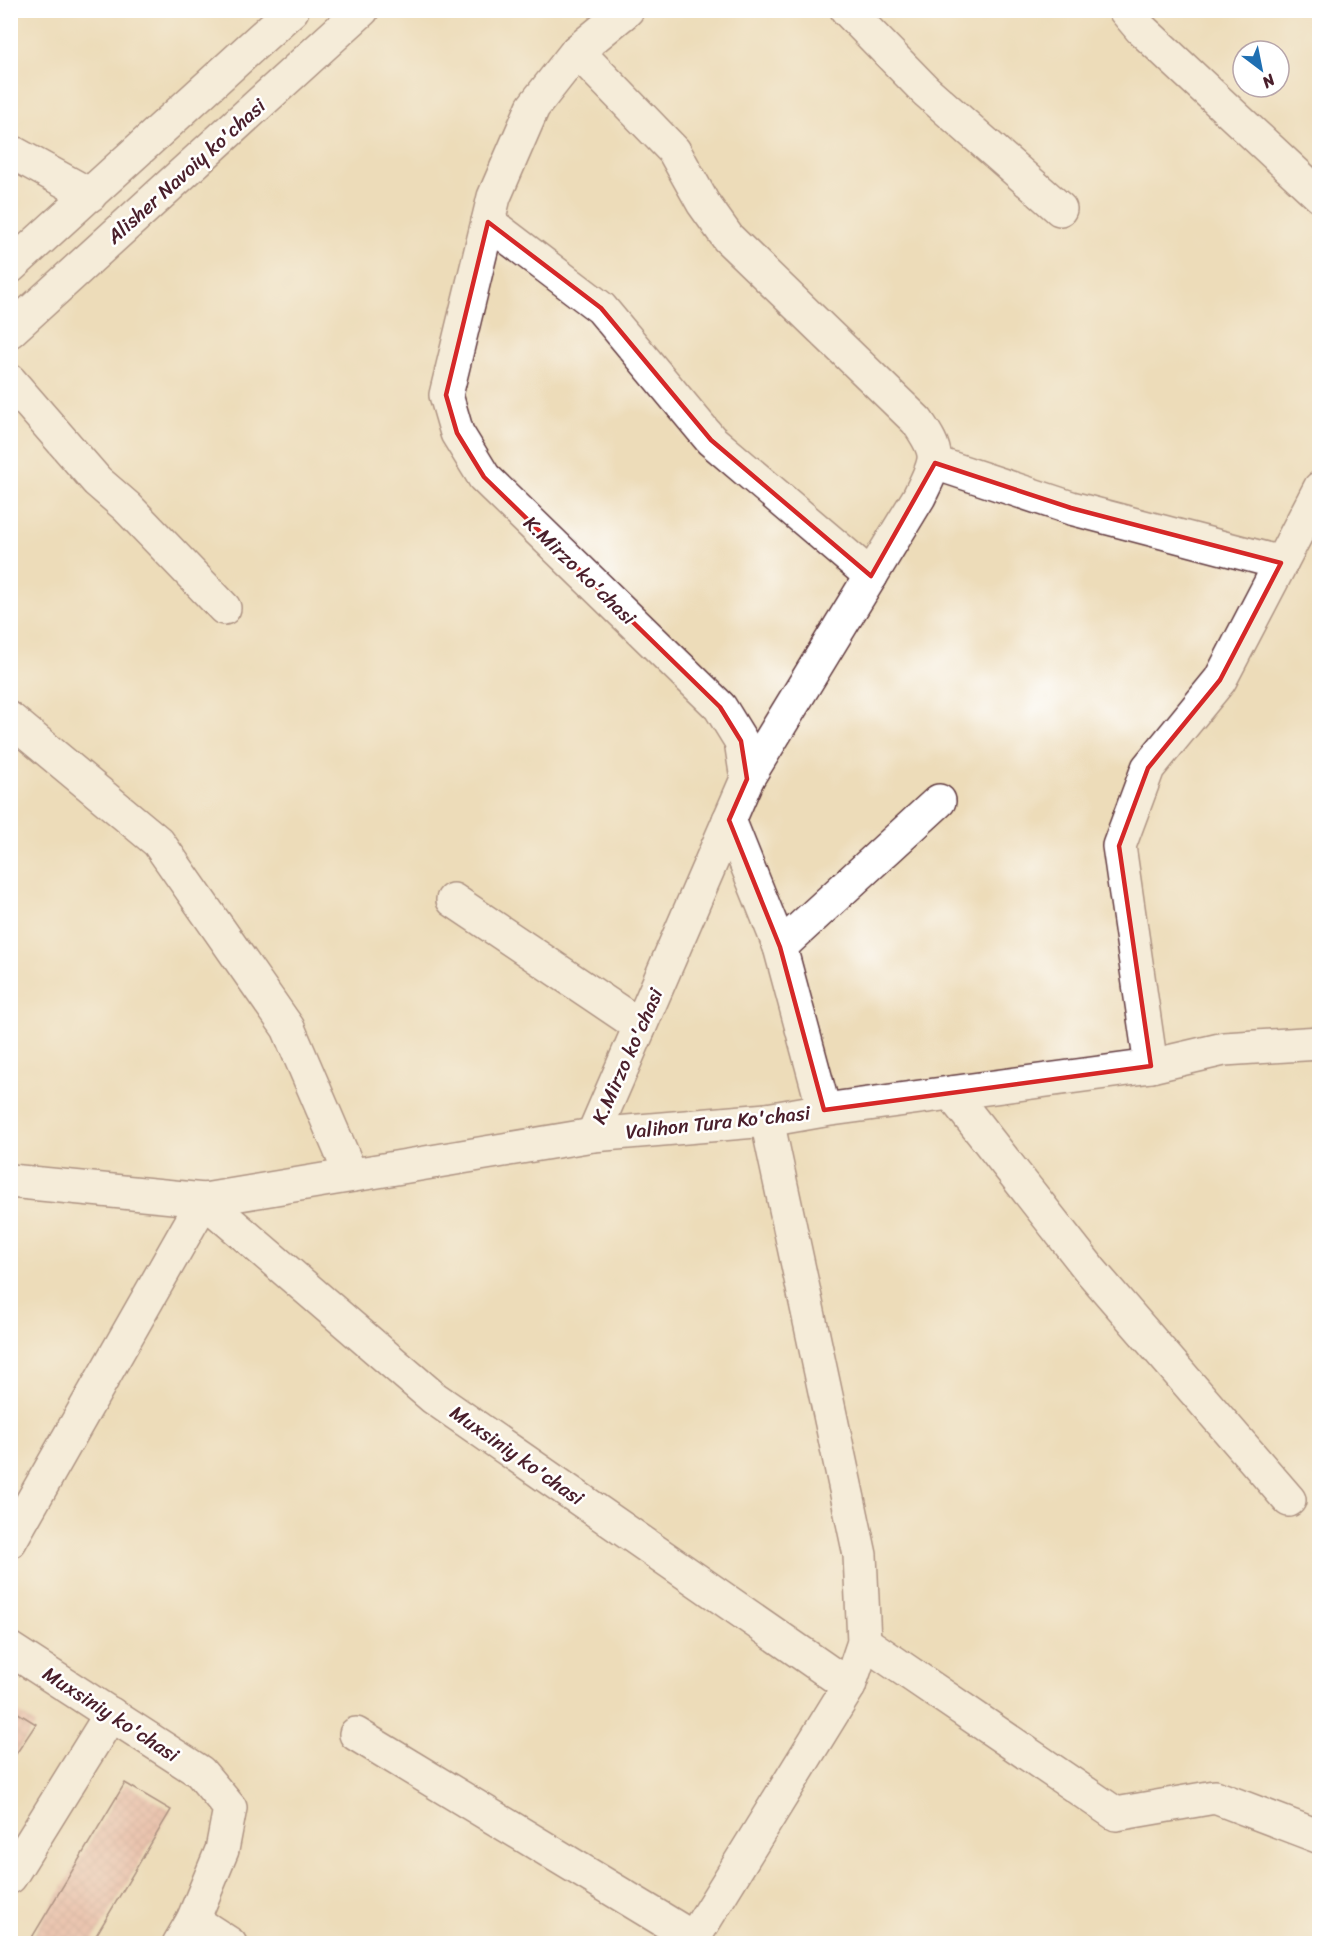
<svg xmlns="http://www.w3.org/2000/svg" width="1330" height="1954" font-family="Sriracha,sans-serif">
	<defs>
		<pattern id="building-cross-hatch" width="8" height="8" patternUnits="userSpaceOnUse" patternTransform="scale(1.5)"><rect width="8" height="8" fill="#e5a09b"/><path d="M0 0l8 8M0 8l8-8" fill="none" stroke="#bc827f"/></pattern>
	</defs>
	<rect width="100%" height="100%" fill="#fff"/>
	<filter id="ink" filterUnits="userSpaceOnUse"><feTurbulence type="fractalNoise" baseFrequency=".0167" numOctaves="2"/><feDisplacementMap in="SourceGraphic" scale="12" xChannelSelector="R" yChannelSelector="G"/><feConvolveMatrix kernelMatrix="1 2 1 2 8 2 1 2 1" color-interpolation-filters="sRGB"/></filter>
	<filter id="wash" filterUnits="userSpaceOnUse"><feTurbulence type="fractalNoise" baseFrequency=".008" numOctaves="4" result="noise"/><feDisplacementMap in="SourceGraphic" scale="24" xChannelSelector="R" yChannelSelector="G"/><feGaussianBlur stdDeviation="1.35" result="paint"/><feColorMatrix in="noise" values="0 0 0 0 0 0 0 0 0 0 0 0 0 0 0 0 0 1.4 0 .05"/><feComposite in="paint" operator="in"/></filter>
	<g filter="url(#wash)">
		<rect width="100%" height="100%" fill="#eddcb9"/>
		<g id="blocks">
			<!-- building -->
			<g fill="url(#building-cross-hatch)">
				<polygon points="10,1708 36,1724 10,1763"/>
				<polygon points="125,1783 171,1810 91,1944 28,1944"/>
			</g>
		</g>
	</g>
	<g filter="url(#ink)">
		<use href="#blocks" fill-opacity="0" stroke="#623b40" stroke-width="1.5"/>
		<g fill="none" stroke-linecap="round" stroke-linejoin="round">
			<defs>
				<g id="minor">
					<polyline points="847,10 926,91 1060,209"/>
					<polyline points="1125,10 1141,29 1320,196"/>
					<path d="M577 51 674 151 703 203 728 238 917 421C942 457 937 459 919 497L747 779"/>
					<polyline points="10,151 90,195"/>
					<polyline points="488,222 601,308 711,440 871,576"/>
					<polyline points="10,381 97,481 127,507 224,608"/>
					<polyline points="935,463 1071,508 1281,563"/>
					<polyline points="10,719 158,842 288,1028 351,1175"/>
					<polyline points="729,820 780,947 824,1110"/>
					<polyline points="453,900 640,1026"/>
					<polyline points="780,947 939,801"/>
					<polyline points="1151,1066 1119,846 1148,768 1220,680 1320,488"/>
					<polyline points="951,1093 1091,1271 1289,1500"/>
					<polyline points="593,1135 747,779 741,741 720,707 484,477 457,433 446,395 494,197 533,107 577,51 627,10"/>
					<polyline points="10,1181 204,1200 593,1135 767,1120 824,1110 1151,1066 1224,1049 1320,1043"/>
					<polyline points="10,1541 204,1200 434,1398 849,1686"/>
					<polyline points="864,1642 1116,1814 1215,1797 1320,1837"/>
					<polyline points="10,1649 200,1772 230,1808 222,1850 193,1920 179,1944"/>
					<polyline points="356,1734 693,1938"/>
					<polyline points="10,1877 111,1714"/>
					<polyline points="193,1920 230,1944"/>
					<polyline points="690,1944 849,1686 864,1642 860,1555 767,1120"/>
				</g>
				<g id="major">
					<polyline points="10,267 292,10"/>
					<polyline points="10,331 362,10"/>
				</g>
			</defs>
			<!-- minor casing -->
			<use href="#minor" stroke="#623b40" stroke-width="36"/>
			<!-- major casing -->
			<use href="#major" stroke="#623b40" stroke-width="36"/>
			<!-- minor -->
			<use href="#minor" stroke="#fff" stroke-width="33"/>
			<!-- major -->
			<use href="#major" stroke="#fff" stroke-width="33"/>
		</g>
	</g>
	<!-- marked area -->
	<path d="M0 0H1330V1954H0ZM488 222 601 308 711 440 871 576 935 463 1071 508 1281 563 1220 680 1148 768 1119 846 1151 1066 824 1110 780 947 729 820 747 779 741 741 720 707 484 477 457 433 446 395Z" fill="#eddcb9" fill-opacity=".55" fill-rule="evenodd"/>
	<path fill="none" stroke="#d62828" stroke-width="4.5" stroke-linejoin="round" d="M488 222 601 308 711 440 871 576 935 463 1071 508 1281 563 1220 680 1148 768 1119 846 1151 1066 824 1110 780 947 729 820 747 779 741 741 720 707 484 477 457 433 446 395Z"/>
	<g text-anchor="middle" stroke-width="5" stroke-linejoin="round" paint-order="stroke">
		<!-- street labels -->
		<g font-size="20" fill="#4a1f2b" stroke="#fff">
			<text transform="translate(186 171) rotate(-42)" y="7">Alisher Navoiy ko'chasi</text>
			<text transform="translate(580 570) rotate(44)" y="7">K.Mirzo ko'chasi</text>
			<text transform="translate(627 1056) rotate(-66)" y="7">K.Mirzo ko'chasi</text>
			<text transform="translate(718 1122) rotate(-6)" y="7">Valihon Tura Ko'chasi</text>
			<text transform="translate(517 1455) rotate(35)" y="7">Muxsiniy ko'chasi</text>
			<text transform="translate(111 1714) rotate(33)" y="7">Muxsiniy ko'chasi</text>
		</g>
	</g>
	<!-- margin -->
	<rect width="1330" height="1954" fill="none" stroke="#fff" stroke-width="36"/>
	<!-- north arrow -->
	<g transform="translate(1261 69) rotate(148)"><circle r="28" fill="#ffffff" stroke="#b7a5aa" stroke-width="1.5"/>
	<path d="M0-4.5L10 22L0 15L-10 22Z" fill="#1f6fb2"/>
	<text y="-9" font-size="16" font-weight="bold" text-anchor="middle" fill="#4a1f2b">N</text>
	</g>
</svg>
